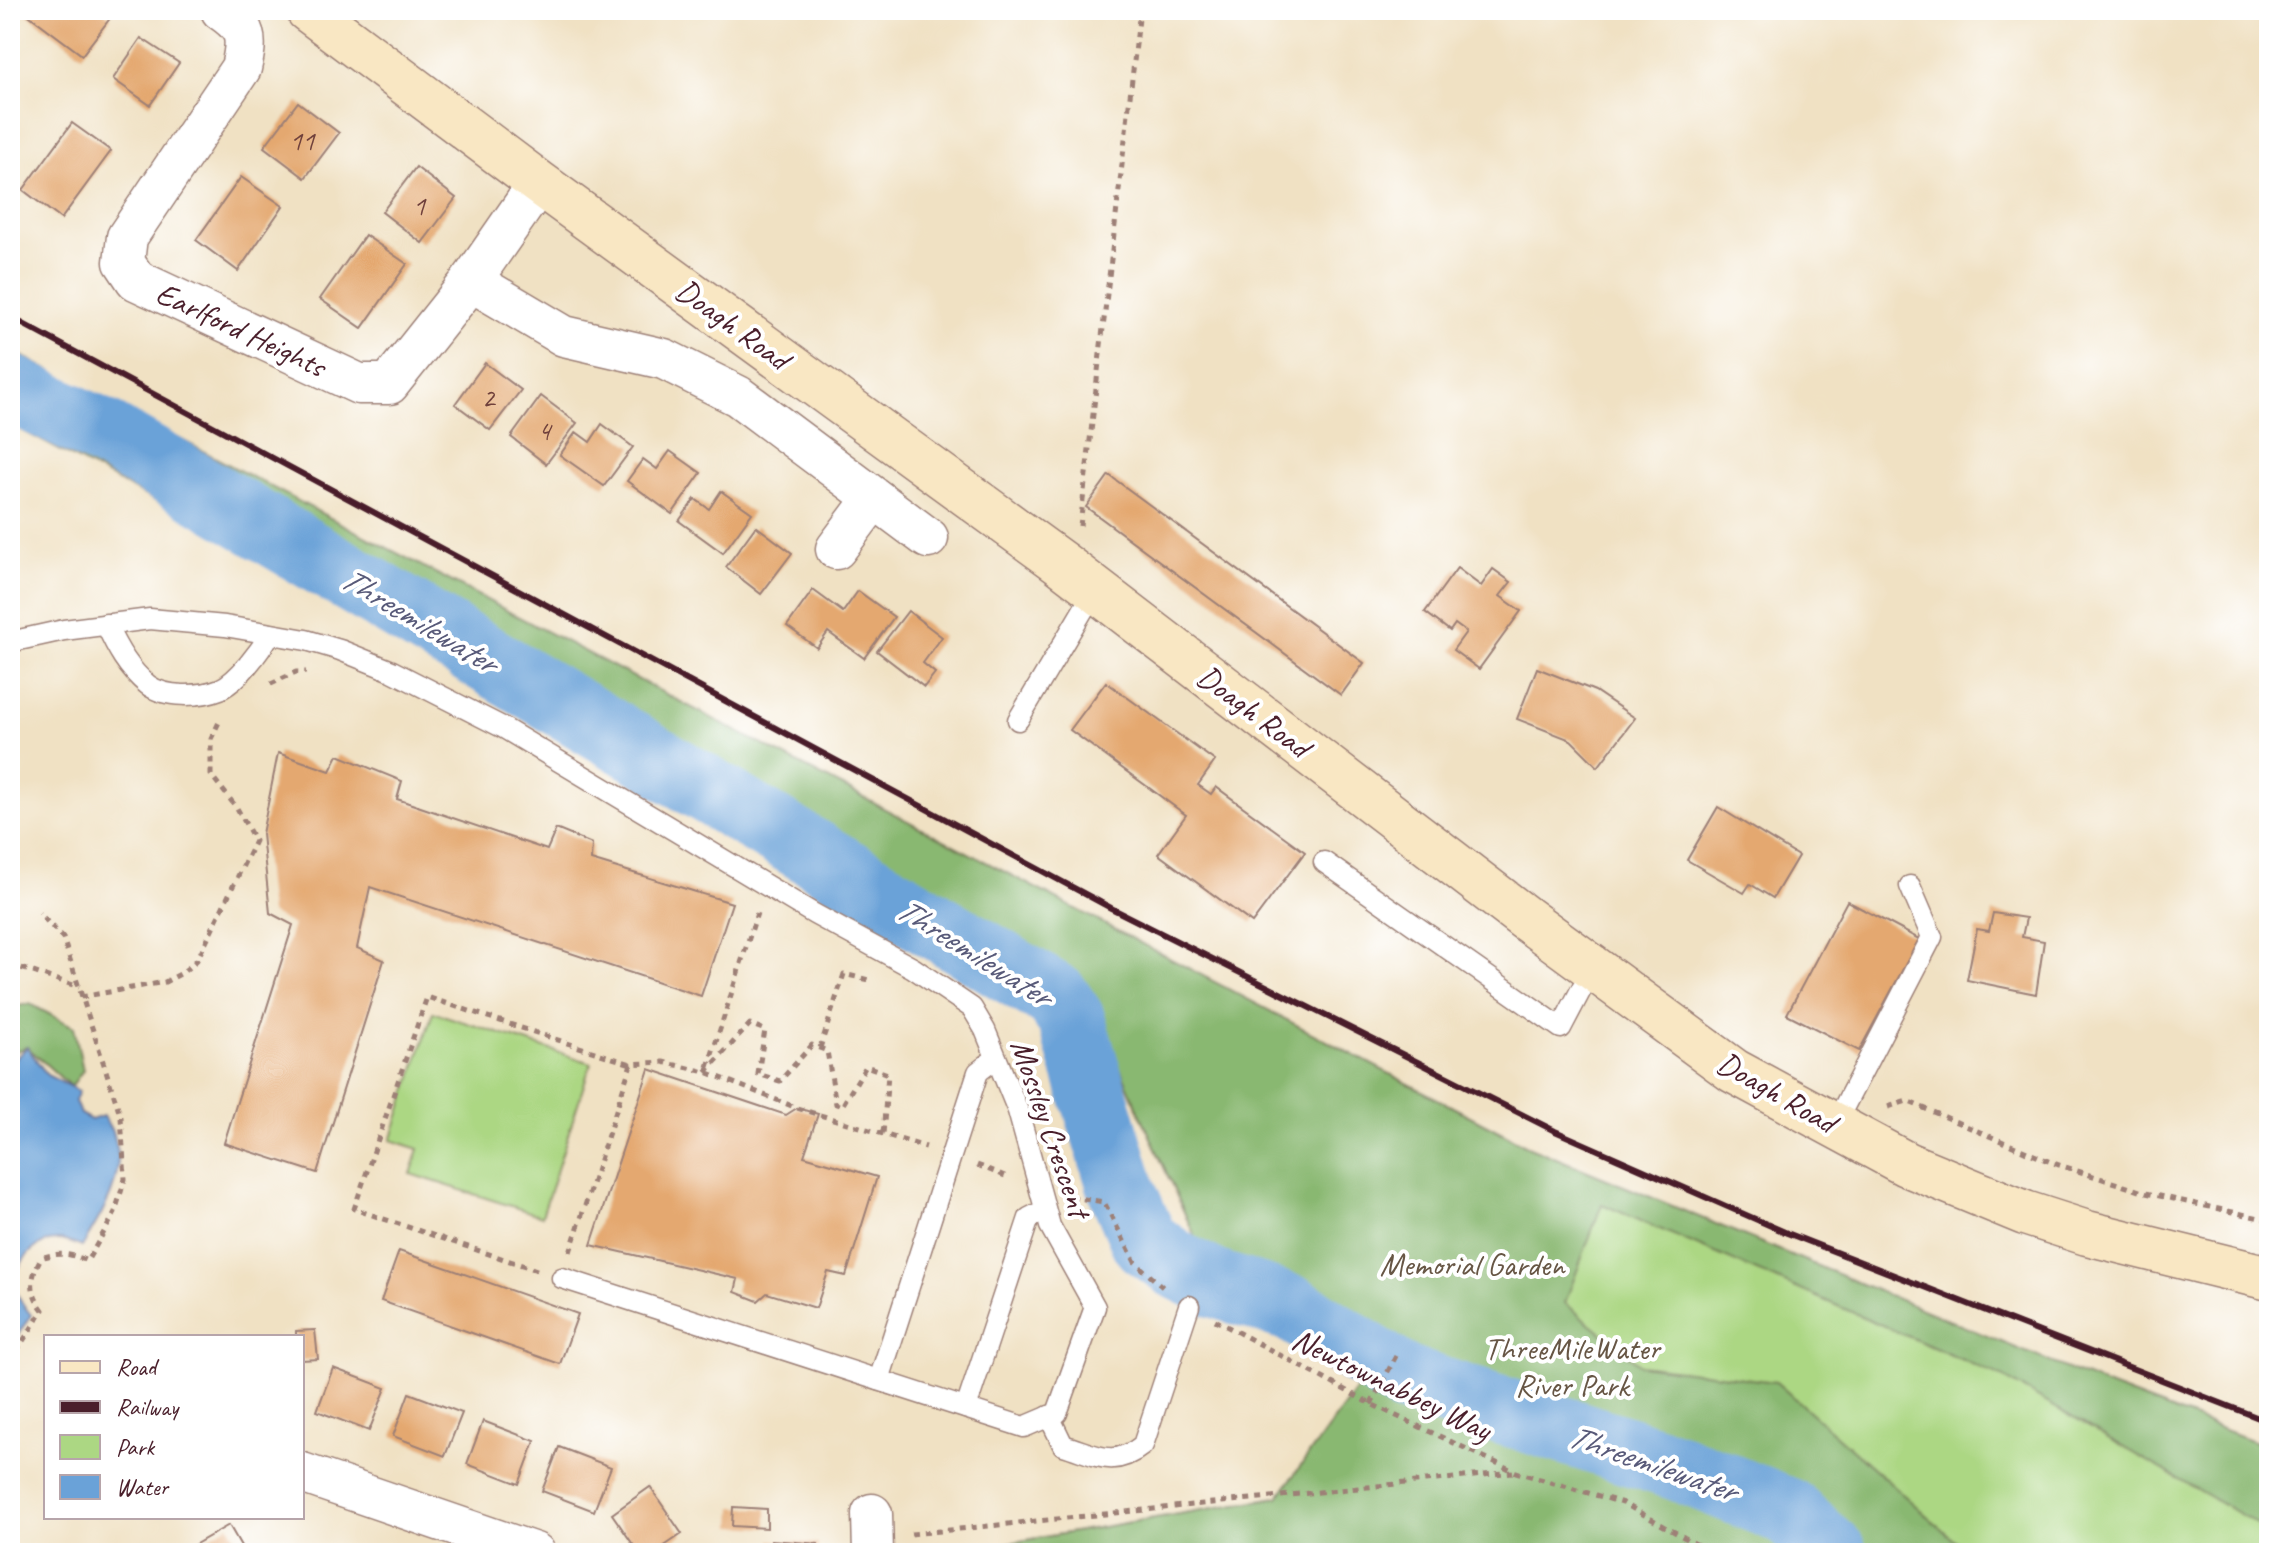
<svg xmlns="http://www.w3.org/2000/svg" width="2279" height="1563" font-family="Caveat,sans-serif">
	<rect width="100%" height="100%" fill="#fff"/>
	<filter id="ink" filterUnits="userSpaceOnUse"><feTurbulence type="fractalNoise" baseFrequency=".0125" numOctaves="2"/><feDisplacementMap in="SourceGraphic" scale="16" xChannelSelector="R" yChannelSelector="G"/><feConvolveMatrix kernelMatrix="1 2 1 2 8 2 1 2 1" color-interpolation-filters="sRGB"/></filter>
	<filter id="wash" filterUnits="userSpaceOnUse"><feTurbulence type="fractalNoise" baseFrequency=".006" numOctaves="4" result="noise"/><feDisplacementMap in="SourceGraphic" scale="32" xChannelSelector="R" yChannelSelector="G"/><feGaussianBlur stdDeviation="1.8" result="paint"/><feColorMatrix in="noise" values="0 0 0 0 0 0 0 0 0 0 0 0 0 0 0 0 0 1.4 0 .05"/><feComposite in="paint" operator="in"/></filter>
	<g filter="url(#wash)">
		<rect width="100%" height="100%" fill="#f0e1c3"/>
		<!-- green -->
		<g fill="#acd783" stroke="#7b7b57" stroke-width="2">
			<polygon points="10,350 1527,1146 2113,1388 2269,1447 2269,1553 1528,1553 1503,1549 1496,1553 951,1553 1278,1497 1385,1350 1197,1241 1087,994 10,424"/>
			<polygon points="433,1012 591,1063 542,1216 411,1174 419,1149 391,1140"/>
		</g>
		<!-- forest -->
		<g fill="#89b871" stroke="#6a6c4e" stroke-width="2">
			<polygon points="10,350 1527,1146 2113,1388 2269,1447 2269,1531 2004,1378 1602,1204 1565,1303 1640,1365 1776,1382 1969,1553 1528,1553 1503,1549 1496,1553 951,1553 1278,1497 1385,1350 1197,1241 1087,994 10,424"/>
			<polygon points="30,1004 74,1027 83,1070 71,1087 27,1047 10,1053 10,1007"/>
		</g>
		<!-- water -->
		<path fill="#6aa2d8" stroke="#5a6082" stroke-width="2" d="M27 1047 47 1075 79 1091 75 1101 80 1114 91 1120 103 1116C107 1123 113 1131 115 1139 127 1177 101 1216 82 1247 74 1244 66 1240 58 1240 37 1240 18 1260 15 1281 14 1293 24 1306 31 1315L10 1347V1063Z"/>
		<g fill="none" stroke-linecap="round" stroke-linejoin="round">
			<!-- river -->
			<polyline stroke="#6aa2d8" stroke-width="68" points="10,388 107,435 166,469 1056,997 1071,1019 1122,1190 1144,1241 1175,1264 1213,1283 1293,1309 1404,1379 1678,1467 1788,1512 1833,1553"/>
		</g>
		<g id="blocks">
			<!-- building -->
			<g fill="#e4a86f">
				<polygon points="22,10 101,10 111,17 82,55"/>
				<polygon points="141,38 179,63 150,105 113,79"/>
				<polygon points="298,102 339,133 305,178 264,147"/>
				<polygon points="72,123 111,151 61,219 23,190"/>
				<polygon points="416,167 456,198 422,243 382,212"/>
				<polygon points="241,177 283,206 238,271 196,240"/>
				<polygon points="365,235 407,264 362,328 320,299"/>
				<polygon points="485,363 521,390 490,430 455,404"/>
				<polygon points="541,396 577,423 546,464 511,437"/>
				<polygon points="602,424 633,447 604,486 560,455 576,432 590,442"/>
				<polygon points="670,451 701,473 672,514 627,481 643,459 657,469"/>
				<polygon points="1109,475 1364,663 1341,695 1086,507"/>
				<polygon points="721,491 752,513 723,553 679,521 695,499 709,509"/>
				<polygon points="756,526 792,553 761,594 726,567"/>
				<polygon points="1457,568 1481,586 1493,569 1511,582 1500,596 1521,611 1479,669 1453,650 1466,632 1455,624 1450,631 1425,612"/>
				<polygon points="813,590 843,612 858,591 894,617 864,658 828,632 817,648 787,626"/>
				<polygon points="908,611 942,637 923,663 935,673 924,687 877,651"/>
				<polygon points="1537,668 1595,691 1635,718 1598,767 1571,740 1517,719"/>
				<polygon points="1106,682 1215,761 1198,785 1211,794 1216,787 1305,852 1252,923 1158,854 1186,815 1070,730"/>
				<polygon points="278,753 330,771 338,755 402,781 397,799 547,850 556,829 592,844 591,860 732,903 701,996 370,887 357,948 384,960 317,1173 224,1143 293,925 270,913 262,834"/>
				<polygon points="1718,807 1798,856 1773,898 1750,884 1744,893 1687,860"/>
				<polygon points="1847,901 1919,939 1859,1051 1787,1014"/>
				<polygon points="1993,913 2026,918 2022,937 2044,941 2036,994 1967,980 1977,929 1989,931"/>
				<polygon points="649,1069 786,1115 797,1108 818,1114 804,1156 877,1177 846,1276 828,1272 816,1308 767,1293 758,1301 735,1292 738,1279 591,1245"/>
				<polygon points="399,1251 578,1314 560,1364 381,1301"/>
				<polygon points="315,1330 318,1359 302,1360 302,1337 296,1337 296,1331"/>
				<polygon points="333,1368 386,1388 369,1431 317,1411"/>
				<polygon points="409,1393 462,1413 445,1456 393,1436"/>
				<polygon points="483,1421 535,1441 519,1484 467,1464"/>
				<polygon points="559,1447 611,1467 594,1511 542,1491"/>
				<polygon points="650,1487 682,1534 654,1553 639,1553 612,1514"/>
				<polygon points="733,1507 767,1509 767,1528 732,1526"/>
				<polygon points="229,1525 245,1553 191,1553 189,1548"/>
				<polygon points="771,1540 818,1544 817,1553 770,1553"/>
			</g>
		</g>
	</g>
	<g filter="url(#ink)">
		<use href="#blocks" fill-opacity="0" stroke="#9d8077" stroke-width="2"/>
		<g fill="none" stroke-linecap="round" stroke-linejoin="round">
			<defs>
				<g id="service">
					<path d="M106 624C116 647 128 669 148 685 165 698 200 697 220 689 238 681 260 651 270 634"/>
					<polyline points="10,642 64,630 150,619 225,626 306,640 340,650 392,671 502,727 814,914 913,968 972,1008 985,1030 1018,1111 1050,1226 1095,1307 1057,1413 1024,1427 562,1278"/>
					<polyline points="1018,720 1095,590"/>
					<polyline points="1324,862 1561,1028 1593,967"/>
					<polyline points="1834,1126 1932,937 1910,886"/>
					<polyline points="879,1380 978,1072 996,1058"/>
					<polyline points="966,1408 1029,1218 1045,1210"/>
					<path d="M1049 1416 1063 1445C1097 1455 1113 1469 1143 1445L1189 1306"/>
				</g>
				<g id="minor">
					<path d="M221 10C247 28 248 37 241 68L127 237 124 262 136 280 359 384H389L471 281 539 183"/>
					<polyline points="471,281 564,336 664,359 738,396 928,538"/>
					<polyline points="836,549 874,498"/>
					<polyline points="302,1473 535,1553"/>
					<polyline points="872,1514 873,1553"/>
				</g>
				<polyline id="secondary" points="308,10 539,183 1061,563 1525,918 1734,1071 1906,1164 2025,1213 2087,1233 2269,1278"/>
			</defs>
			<!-- service casing -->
			<use href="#service" stroke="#9d8077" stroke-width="23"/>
			<!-- minor casing -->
			<use href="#minor" stroke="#9d8077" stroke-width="43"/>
			<!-- secondary casing -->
			<use href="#secondary" stroke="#9d8077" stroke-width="47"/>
			<!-- path -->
			<g stroke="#9d8077" stroke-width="5" stroke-dasharray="6 6" stroke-linecap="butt">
				<polyline points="1080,526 1140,10"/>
				<polyline points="271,684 296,672 306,672"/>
				<polyline points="10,967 15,966 79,987"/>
				<polyline points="81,997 165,982 182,973 197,960 255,841 237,808 211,775 211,739 221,718"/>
				<polyline points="820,1048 844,974 873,981"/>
				<polyline points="708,1067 757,913"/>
				<polyline points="706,1072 750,1024 765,1030 758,1074 780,1081 812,1045 827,1051 836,1104 842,1106 866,1066 888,1074 883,1134"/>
				<polyline points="1888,1107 1907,1101 2053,1163 2146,1193 2269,1220"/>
				<polyline points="977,1165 1005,1176"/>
				<polyline points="1071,1197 1104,1202 1135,1262 1166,1290"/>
				<polyline points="570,1252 631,1064 663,1062 706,1072 797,1108 926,1147"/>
				<polyline points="537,1270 354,1209 427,997 631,1064"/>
				<polyline points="1215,1320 1371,1404 1516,1472 1623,1503 1712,1553"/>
				<path d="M10 1361 43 1310C29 1292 30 1277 41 1258 59 1252 70 1253 87 1261L114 1215 125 1179 121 1117 63 938 39 913"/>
				<polyline points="1371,1404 1397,1354"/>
				<polyline points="911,1534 1513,1472"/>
			</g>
			<!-- service -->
			<use href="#service" stroke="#fff" stroke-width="20"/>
			<!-- minor -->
			<use href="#minor" stroke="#fff" stroke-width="40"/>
			<!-- secondary -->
			<use href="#secondary" stroke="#f9e7c3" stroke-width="44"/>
			<!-- rail -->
			<polyline stroke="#4a1f2b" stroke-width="6" points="10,317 1111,908 1555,1131 1787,1233 2269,1422"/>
		</g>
	</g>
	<g text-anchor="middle" stroke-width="8" stroke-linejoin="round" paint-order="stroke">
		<!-- number labels -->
		<g font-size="28" fill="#70413c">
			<text x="302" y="150">11</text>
			<text x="419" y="215">1</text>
			<text x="488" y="407">2</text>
			<text x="544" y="440">4</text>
		</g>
		<!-- street labels -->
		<g font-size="32" fill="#4a1f2b" stroke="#fff">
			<text transform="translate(733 324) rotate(36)" y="11">Doagh Road</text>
			<text transform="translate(241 329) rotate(25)" y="11">Earlford Heights</text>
			<text transform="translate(1254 711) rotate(37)" y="11">Doagh Road</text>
			<text transform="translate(1777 1092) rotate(30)" y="11">Doagh Road</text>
			<text transform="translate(1051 1128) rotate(71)" y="11">Mossley Crescent</text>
			<text transform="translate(1392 1384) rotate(26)" y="11">Newtownabbey Way</text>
		</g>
		<!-- park labels -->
		<g font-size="32" fill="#675645" stroke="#fff">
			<text x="1472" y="1275">Memorial Garden</text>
			<text x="1572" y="1359">ThreeMileWater<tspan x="1572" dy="37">River Park</tspan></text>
		</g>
		<!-- water labels -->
		<g font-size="34" font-style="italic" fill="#585a79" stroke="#fff">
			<text transform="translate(419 619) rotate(31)" y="12">Threemilewater</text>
			<text transform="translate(974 951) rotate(32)" y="12">Threemilewater</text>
			<text transform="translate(1652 1462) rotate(19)" y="12">Threemilewater</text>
		</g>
	</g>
	<!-- margin -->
	<rect width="2279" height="1563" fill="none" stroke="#fff" stroke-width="40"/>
	<!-- legend -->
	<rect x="44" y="1335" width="260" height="184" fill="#ffffff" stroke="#b7a5aa" stroke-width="2"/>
	<rect x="60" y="1361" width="40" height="12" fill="#f9e7c3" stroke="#b7a5aa" stroke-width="2"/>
	<text x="116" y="1375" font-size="24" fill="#4a1f2b">Road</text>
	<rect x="60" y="1401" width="40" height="12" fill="#4a1f2b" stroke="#b7a5aa" stroke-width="2"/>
	<text x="116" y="1415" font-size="24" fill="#4a1f2b">Railway</text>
	<rect x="60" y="1435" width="40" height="24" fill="#acd783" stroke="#b7a5aa" stroke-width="2"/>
	<text x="116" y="1455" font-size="24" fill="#4a1f2b">Park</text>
	<rect x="60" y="1475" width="40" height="24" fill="#6aa2d8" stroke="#b7a5aa" stroke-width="2"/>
	<text x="116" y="1495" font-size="24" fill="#4a1f2b">Water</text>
</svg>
